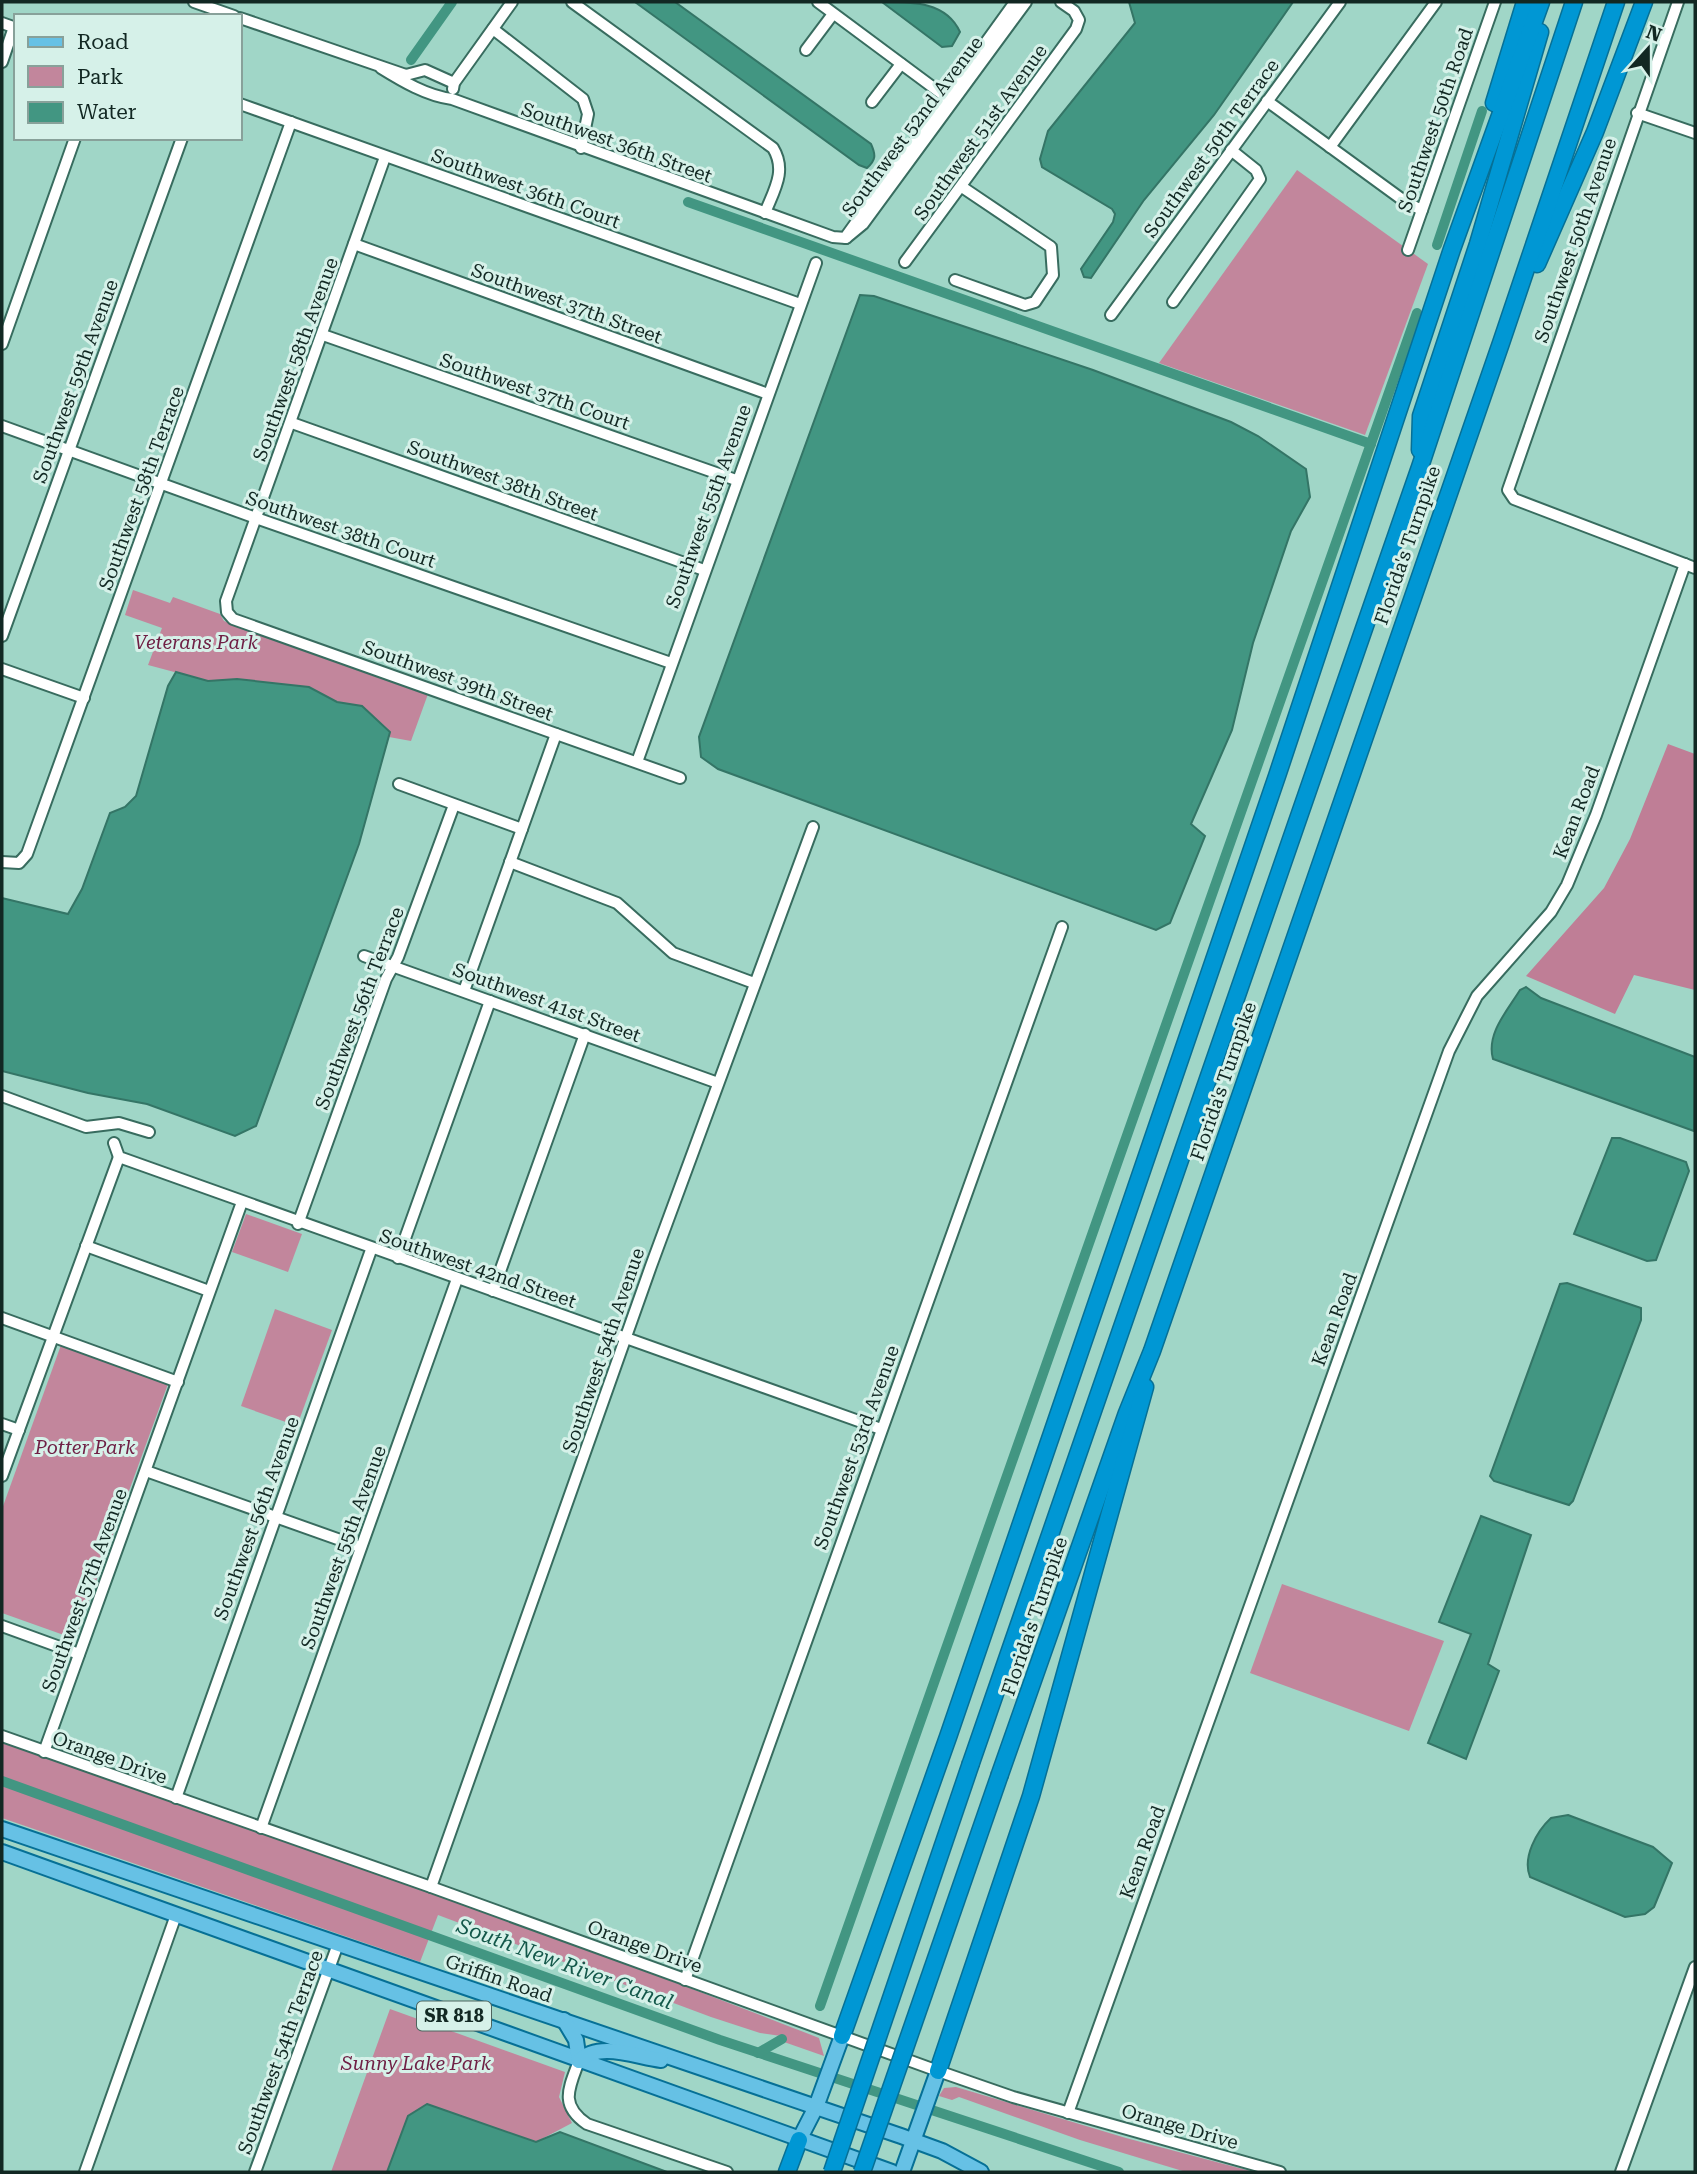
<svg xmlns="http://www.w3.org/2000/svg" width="1697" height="2174" font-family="'Roboto Serif',serif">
	<rect width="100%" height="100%" fill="#a0d6c7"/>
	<!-- green -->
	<g fill="#c2869c">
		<polygon points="1297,170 1428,264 1365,435 1159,363"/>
		<polygon points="133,590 170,603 173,597 220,614 224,621 428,694 411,741 389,737 388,729 362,706 337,702 310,687 237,679 208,681 148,665 162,628 125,615"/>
		<polygon points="246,1214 302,1234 288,1272 232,1252"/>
		<polygon points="275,1309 332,1330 297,1426 241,1406"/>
		<polygon points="61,1345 168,1384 75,1639 2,1613 2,1509"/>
		<polygon points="1282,1584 1444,1641 1409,1731 1250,1673"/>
		<path d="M2 1740C274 1839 549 1931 819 2038L824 2056 784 2042 781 2036 760 2033 711 2017 438 1915 420 1962 2 1818Z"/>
		<polygon points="390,2009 565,2072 559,2097 572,2123 536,2142 427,2104 408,2116 387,2172 331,2172"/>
		<polygon points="956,2087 1126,2138 1254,2172 1186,2172 1080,2140 959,2097 952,2100 939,2096 944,2088"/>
	</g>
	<!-- forest -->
	<polygon fill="#bf7e96" points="1668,744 1695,754 1695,990 1634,975 1615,1014 1526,976 1604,888 1630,839"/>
	<!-- water -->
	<g fill="#429682" stroke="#347566" stroke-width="2">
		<path d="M635 2H675L871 144C876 155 876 160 867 168L859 165Z"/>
		<path d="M882 2C911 2 946 1 960 32L952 46 942 47Z"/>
		<polygon points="1129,2 1293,2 1214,115 1144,200 1091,278 1084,277 1081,269 1113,222 1115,214 1112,209 1042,167 1040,159 1048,131 1135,23"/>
		<polygon points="860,295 874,296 1093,370 1231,422 1258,436 1306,469 1310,497 1291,531 1253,643 1232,730 1191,824 1205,836 1170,923 1156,930 718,769 701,757 699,737"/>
		<polygon points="176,672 208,681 237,679 309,687 337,702 362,706 390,732 359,844 256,1126 235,1136 147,1104 88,1093 2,1071 2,898 68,914 82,889 110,813 125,807 136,796 168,686"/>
		<path d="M1526 987 1541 998 1695 1057 1694 1131 1493 1059C1486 1034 1507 1011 1520 990Z"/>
		<polygon points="1612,1138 1620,1138 1686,1162 1689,1171 1656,1260 1647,1261 1574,1234"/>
		<polygon points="1567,1283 1641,1308 1641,1320 1573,1501 1569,1505 1494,1481 1490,1476 1560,1284"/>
		<polygon points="1481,1516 1531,1535 1488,1664 1499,1671 1466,1759 1428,1743 1471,1634 1439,1622"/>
		<path d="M1568 1815 1653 1847 1672 1863 1654 1907 1645 1914 1625 1917 1530 1877C1522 1857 1537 1831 1551 1818Z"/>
		<polygon points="427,2104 536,2142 560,2132 667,2172 387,2172 408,2116"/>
	</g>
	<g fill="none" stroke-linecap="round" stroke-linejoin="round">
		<!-- canal -->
		<g stroke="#429682" stroke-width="10">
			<polyline points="411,60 452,2"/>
			<polyline points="688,202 1371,444"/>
			<polyline points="1437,245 1482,111"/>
			<polyline points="2,1781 720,2040 1119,2172"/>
			<polyline points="820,2006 1417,313"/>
			<polyline points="758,2053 782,2039"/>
		</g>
		<defs>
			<g id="minor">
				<polyline points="194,2 234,16"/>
				<path d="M572 2 773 148C787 171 774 190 765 213"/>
				<polyline points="818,2 950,100"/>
				<polyline points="1678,2 1508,490 1514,499 1695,568"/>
				<polyline points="240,18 406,75 425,70 454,83"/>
				<polyline points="2,23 16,28"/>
				<polyline points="493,29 583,99 588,114 581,148"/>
				<polyline points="806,50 833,14"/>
				<polyline points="2,62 14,27"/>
				<path d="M381 68C402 81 427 96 452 99L833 237 846 238"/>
				<polyline points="453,89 454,83 512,2"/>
				<polyline points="1267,101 1407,203 1422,210"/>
				<polyline points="872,102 901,64"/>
				<polyline points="240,104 800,304"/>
				<polyline points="1637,113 1695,133"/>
				<polyline points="1330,147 1436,2"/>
				<polyline points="385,157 226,601 227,612 233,619 680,778"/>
				<polyline points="847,235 1015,2"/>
				<polyline points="846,238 863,224 1026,2"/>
				<polyline points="354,244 768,394"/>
				<polyline points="1408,250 1495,2"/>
				<polyline points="905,262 1076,29 1079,20 1074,11 1061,2"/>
				<polyline points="955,280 1025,305 1035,302 1053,275 1051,247 962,187"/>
				<polyline points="1173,302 1260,179 1256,170 1231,150"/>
				<polyline points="1111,315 1340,2"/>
				<polyline points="323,335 736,480"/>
				<polyline points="2,344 75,138"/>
				<polyline points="292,423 704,570"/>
				<polyline points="2,426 256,518 671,663"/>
				<polyline points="2,636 182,138"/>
				<polyline points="2,669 84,698"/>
				<polyline points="637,762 816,263"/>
				<polyline points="399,784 522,829"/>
				<polyline points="2,862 19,863 27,854 291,122"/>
				<polyline points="510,862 617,903 673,953 754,983"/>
				<polyline points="364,956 718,1083"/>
				<polyline points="464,991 556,734"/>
				<polyline points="2,1096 86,1127 119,1123 149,1132"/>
				<polyline points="114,1143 119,1157 881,1429"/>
				<polyline points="298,1224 386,979 398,957 454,805"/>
				<polyline points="86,1246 209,1291"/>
				<polyline points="398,1258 490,1001"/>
				<polyline points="493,1291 585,1034"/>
				<polyline points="2,1318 178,1382"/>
				<polyline points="2,1424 19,1430"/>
				<polyline points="146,1471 360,1547"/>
				<polyline points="2,1476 119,1157"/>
				<polyline points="2,1626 79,1654"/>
				<polyline points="2,1736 431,1887 938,2071 1013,2097 1280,2172"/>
				<polyline points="44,1752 242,1202"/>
				<polyline points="176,1798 371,1250"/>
				<polyline points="261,1828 457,1279"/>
				<polyline points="431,1887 651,1266 813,827"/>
				<polyline points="685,1980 1062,927"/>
				<path d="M579 2061C569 2088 559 2105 587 2124L727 2172"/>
				<polyline points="1068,2113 1449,1051 1477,996 1551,912 1567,885 1596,815 1685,564"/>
				<polyline points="85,2172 176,1915"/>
				<polyline points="255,2172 338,1944"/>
				<polyline points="1621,2172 1695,1967"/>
			</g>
			<g id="major">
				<polyline points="2,1829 901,2136 942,2151 981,2172"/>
				<polyline points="2,1852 892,2172"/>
				<polyline points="564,2020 576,2040 579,2061"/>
				<path d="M579 2061C599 2041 636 2057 661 2060"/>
				<polyline points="799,2140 816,2107 842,2036"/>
				<polyline points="902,2172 938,2071"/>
			</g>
			<g id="highway">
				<polyline points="1494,103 1525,2"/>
				<polyline points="1537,264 1595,132 1644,2"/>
				<polyline points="1420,450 1421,416 1478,244 1540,32"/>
				<polyline points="971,1763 1420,467 1574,2"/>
				<polyline points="1000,1774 1127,1413 1152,1351 1501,343 1616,2"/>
				<polyline points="842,2036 948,1737 1277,776 1452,249 1541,2"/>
				<polyline points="938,2071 1031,1796 1145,1387"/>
				<polyline points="787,2172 799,2140"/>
			</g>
		</defs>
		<!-- minor casing -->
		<use href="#minor" stroke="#386c5f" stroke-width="14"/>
		<!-- major casing -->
		<use href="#major" stroke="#067096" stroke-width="18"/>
		<!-- highway casing -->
		<use href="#highway" stroke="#067096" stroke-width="19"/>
		<!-- minor -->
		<use href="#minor" stroke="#fff" stroke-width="10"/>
		<!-- major -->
		<use href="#major" stroke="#66c1e5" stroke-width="14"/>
		<!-- highway -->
		<use href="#highway" stroke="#0097d4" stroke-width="16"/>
		<defs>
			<g id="highway-bridge">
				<polyline points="832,2172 971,1763"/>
				<polyline points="862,2172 1000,1774"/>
			</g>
		</defs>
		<!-- highway-bridge casing -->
		<use href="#highway-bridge" stroke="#067096" stroke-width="19" stroke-linecap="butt"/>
		<!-- highway-bridge -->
		<use href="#highway-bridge" stroke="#0097d4" stroke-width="16"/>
	</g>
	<g text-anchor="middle" stroke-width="6" stroke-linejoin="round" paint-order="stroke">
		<!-- shield labels -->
		<rect fill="#d6f1e9" stroke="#4d645e" stroke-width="2" x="417" y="2001.5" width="74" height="29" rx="5"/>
		<g font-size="18" font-weight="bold" fill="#122823">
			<text x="454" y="2022">SR 818</text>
		</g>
		<!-- street labels -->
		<g font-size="19" fill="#122823" stroke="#d6f1e9">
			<text transform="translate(1435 120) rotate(-71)" y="7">Southwest 50th Road</text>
			<text transform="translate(912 126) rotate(-53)" y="7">Southwest 52nd Avenue</text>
			<text transform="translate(980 132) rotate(-54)" y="7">Southwest 51st Avenue</text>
			<text transform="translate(617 142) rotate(20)" y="7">Southwest 36th Street</text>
			<text transform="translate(1211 148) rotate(-54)" y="7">Southwest 50th Terrace</text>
			<text transform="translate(526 188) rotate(20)" y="7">Southwest 36th Court</text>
			<text transform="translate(1575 240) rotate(-71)" y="7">Southwest 50th Avenue</text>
			<text transform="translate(567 303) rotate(20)" y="7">Southwest 37th Street</text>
			<text transform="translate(295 359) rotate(-70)" y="7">Southwest 58th Avenue</text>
			<text transform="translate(75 381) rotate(-70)" y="7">Southwest 59th Avenue</text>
			<text transform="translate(535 391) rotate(19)" y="7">Southwest 37th Court</text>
			<text transform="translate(503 480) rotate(20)" y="7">Southwest 38th Street</text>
			<text transform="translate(141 488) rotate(-70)" y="7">Southwest 58th Terrace</text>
			<text transform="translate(708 506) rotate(-70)" y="7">Southwest 55th Avenue</text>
			<text transform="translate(341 529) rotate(19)" y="7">Southwest 38th Court</text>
			<text transform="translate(1407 545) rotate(-71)" y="7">Florida's Turnpike</text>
			<text transform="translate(458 680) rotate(20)" y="7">Southwest 39th Street</text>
			<text transform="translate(1576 812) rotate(-69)" y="7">Kean Road</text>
			<text transform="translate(547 1002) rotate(20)" y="7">Southwest 41st Street</text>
			<text transform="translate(359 1008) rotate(-69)" y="7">Southwest 56th Terrace</text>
			<text transform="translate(1223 1081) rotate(-71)" y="7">Florida's Turnpike</text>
			<text transform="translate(478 1268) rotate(19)" y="7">Southwest 42nd Street</text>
			<text transform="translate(1334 1319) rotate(-70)" y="7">Kean Road</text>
			<text transform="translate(603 1350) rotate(-71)" y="7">Southwest 54th Avenue</text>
			<text transform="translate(856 1447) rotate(-70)" y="7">Southwest 53rd Avenue</text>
			<text transform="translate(256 1518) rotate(-70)" y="7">Southwest 56th Avenue</text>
			<text transform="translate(343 1547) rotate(-70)" y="7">Southwest 55th Avenue</text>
			<text transform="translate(84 1590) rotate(-70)" y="7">Southwest 57th Avenue</text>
			<text transform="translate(1034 1616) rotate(-71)" y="7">Florida's Turnpike</text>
			<text transform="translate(110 1757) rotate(20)" y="7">Orange Drive</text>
			<text transform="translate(1142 1852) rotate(-70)" y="7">Kean Road</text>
			<text transform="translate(645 1946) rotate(20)" y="7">Orange Drive</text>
			<text transform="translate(499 1978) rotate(19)" y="7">Griffin Road</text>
			<text transform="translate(280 2052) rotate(-70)" y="7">Southwest 54th Terrace</text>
			<text transform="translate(1180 2126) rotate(16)" y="7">Orange Drive</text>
		</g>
		<!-- park labels -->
		<g font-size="19" font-style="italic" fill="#6f2045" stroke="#d6f1e9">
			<text x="196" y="649">Veterans Park</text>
			<text x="85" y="1454">Potter Park</text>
			<text x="416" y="2070">Sunny Lake Park</text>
		</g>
		<!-- water labels -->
		<g font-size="21" font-style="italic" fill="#13584a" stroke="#d6f1e9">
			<text transform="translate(565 1964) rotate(20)" y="7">South New River Canal</text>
		</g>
	</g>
	<!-- border -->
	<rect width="1697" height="2174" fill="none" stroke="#122823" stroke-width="7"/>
	<!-- legend -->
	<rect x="14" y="14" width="228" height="126" fill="#d6f1e9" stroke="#88a19a" stroke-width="2"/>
	<rect x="28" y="37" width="35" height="10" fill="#66c1e5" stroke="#88a19a" stroke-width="2"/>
	<text x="77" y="49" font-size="21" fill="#122823">Road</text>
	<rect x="28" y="66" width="35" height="21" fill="#c2869c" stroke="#88a19a" stroke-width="2"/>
	<text x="77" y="84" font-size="21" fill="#122823">Park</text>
	<rect x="28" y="102" width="35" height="21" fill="#429682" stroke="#88a19a" stroke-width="2"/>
	<text x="77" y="119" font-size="21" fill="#122823">Water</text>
	<!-- north arrow -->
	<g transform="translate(1648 49) rotate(21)" stroke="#d6f1e9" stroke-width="5" paint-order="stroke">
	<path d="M0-5L12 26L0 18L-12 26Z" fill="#122823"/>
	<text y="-10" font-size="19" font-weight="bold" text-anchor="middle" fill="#122823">N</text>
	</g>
</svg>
